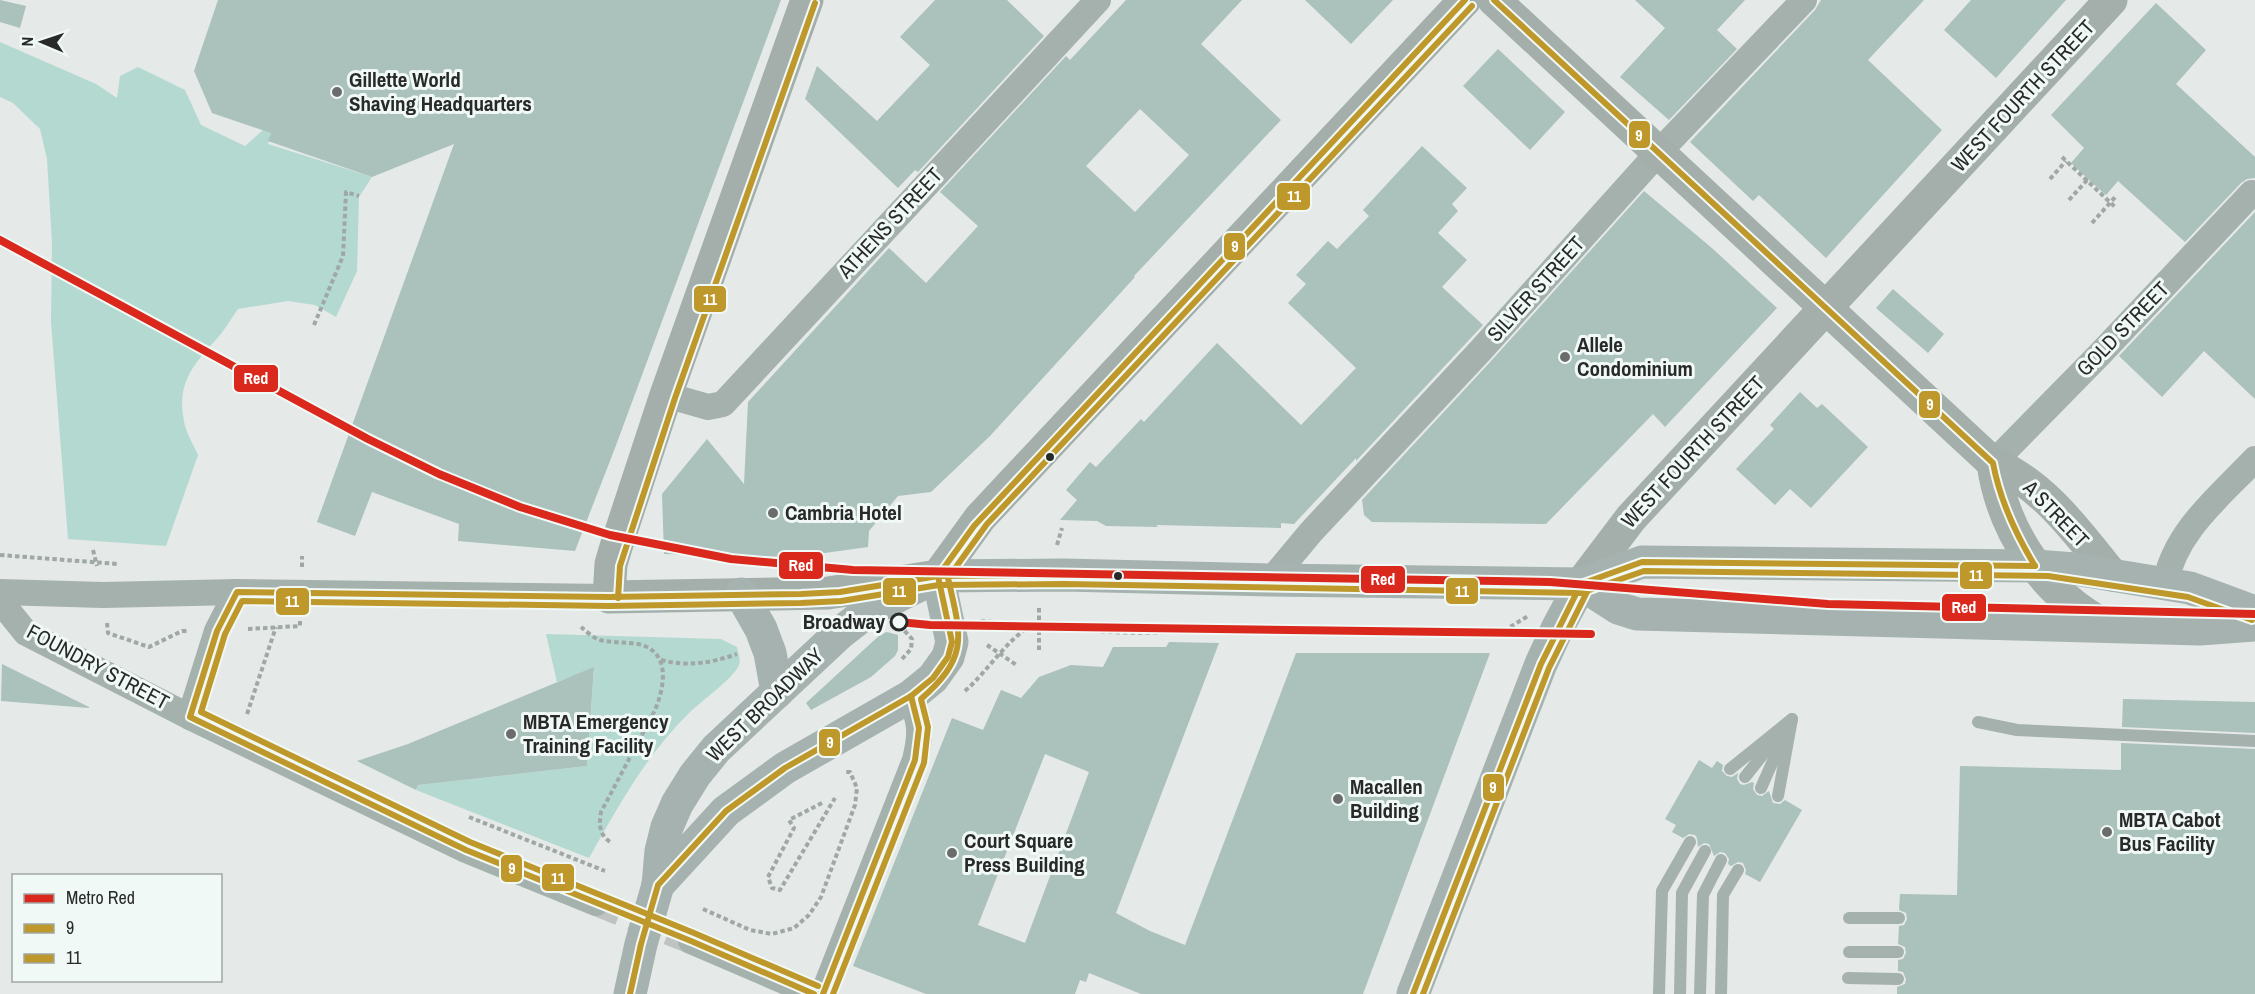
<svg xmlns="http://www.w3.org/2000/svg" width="2255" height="994" font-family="'Archivo Narrow',sans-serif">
	<rect width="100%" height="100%" fill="#e5e9e8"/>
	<!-- green -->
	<g fill="#b4d9d0">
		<path d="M0 42 96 84 117 98 120 76 138 67 185 90 201 125 245 146 263 130 271 133 268 144 372 177 359 197 357 271 336 317 315 305 288 301 238 309C230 320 223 333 213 343 189 369 176 388 185 426 188 436 194 446 198 455L166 546 68 539 51 322 52 243 47 159 40 129 13 103 0 97Z"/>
		<path d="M546 634 721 639 737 647C738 653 741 660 739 665 735 677 699 703 689 713 646 755 618 807 589 858L416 790 418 785 587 766 594 668 557 682Z"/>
	</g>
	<!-- building -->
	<g fill="#aac1bc" fill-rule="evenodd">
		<polygon points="0,0 26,6 20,28 0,22"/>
		<polygon points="218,0 781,0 615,448 575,551 458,541 459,524 372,492 355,536 317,522 454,144 372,177 268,141 271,133 212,113 194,71"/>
		<polygon points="935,0 1007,0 1044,36 918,172 915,170 898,188 805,99 817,66 877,121 930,65 900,37"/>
		<path d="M1126 0H1242L1201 44 1281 120 1134 276 1135 277 990 436 931 492 898 496 869 531 868 547 796 557 664 554 662 494 707 439 744 484 748 402 889 248 926 283 978 226 940 192 1066 56 1070 60ZM1140 109 1189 155 1135 212 1086 166Z"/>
		<polygon points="1305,0 1393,0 1351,44"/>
		<polygon points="1635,0 1745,0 1717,30 1737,49 1669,120 1620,77 1665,28"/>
		<polygon points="1821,0 1924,0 1868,60 1942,130 1826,258 1759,195 1753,201 1690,142 1815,10"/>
		<polygon points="1971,0 2066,0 1996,78 1944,30"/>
		<polygon points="2156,3 2206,50 2176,84 2255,157 2255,178 2247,179 2241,183 2185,242 2118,181 2106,195 2089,180 2071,163 2084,148 2051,115"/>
		<polygon points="1498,49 1565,112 1530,150 1463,86"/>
		<polygon points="1422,146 1467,188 1452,204 1458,211 1438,233 1467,260 1442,287 1483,325 1356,461 1356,458 1294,524 1281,523 1281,528 1156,525 1158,527 1106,526 1097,521 1060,520 1077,500 1066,490 1090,462 1096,467 1141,419 1144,422 1217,343 1301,425 1356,368 1288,303 1306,284 1296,275 1328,241 1337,249 1369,216 1363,210"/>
		<polygon points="1644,191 1713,249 1777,308 1665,427 1653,414 1546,524 1372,522 1364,515 1362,500 1492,360"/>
		<polygon points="2255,212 2255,399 2204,351 2162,397 2119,356"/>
		<polygon points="1893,289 1944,334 1928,353 1876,308"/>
		<polygon points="1800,392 1817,408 1822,404 1868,447 1811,508 1790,489 1775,505 1736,469 1774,429 1770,425"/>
		<polygon points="887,632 898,635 898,650 895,656 871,677 811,710 806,703 881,634"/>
		<path d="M1169 642 1219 643 1116 913 1150 931 1185 945 1296 653H1490L1363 994H1141L1089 973 1086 982 1080 980 1075 994H926L853 966 952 718 983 730 1001 690 1021 698 1039 677 1071 665 1103 667 1113 647H1166ZM1045 754 1089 772 1025 943 978 925Z"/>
		<polygon points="2,664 89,707 89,708 1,701"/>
		<polygon points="594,667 587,766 418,785 416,790 357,761 408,744"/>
		<polygon points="2123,699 2255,702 2255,733 2122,727"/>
		<polygon points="2121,743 2255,749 2255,994 1897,994 1897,987 1905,984 1906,979 1903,972 1898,971 1898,960 1903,959 1906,953 1905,947 1898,944 1899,926 1904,925 1907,919 1906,913 1899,910 1900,894 1957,895 1960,766 2121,770"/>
		<polygon points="1699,760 1712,768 1717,761 1723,765 1722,771 1727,776 1732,777 1738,773 1737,779 1740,784 1744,785 1752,782 1754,783 1753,789 1757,795 1762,796 1769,791 1773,803 1780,804 1785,800 1802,810 1760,882 1745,874 1746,870 1743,863 1738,862 1731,866 1728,864 1729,859 1725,853 1720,852 1714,856 1709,844 1704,843 1698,847 1697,838 1695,835 1689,834 1683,838 1672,832 1676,825 1665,819"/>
	</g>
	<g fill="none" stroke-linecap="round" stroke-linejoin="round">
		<!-- street-tunnel -->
		<polyline stroke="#bfc3c2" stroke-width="26" stroke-dasharray="26 13" stroke-linecap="butt" points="596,903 691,941"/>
		<!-- path -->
		<g stroke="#9fa8a5" stroke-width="4" stroke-dasharray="4.5 3" stroke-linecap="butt">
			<polyline points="2062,157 2115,207"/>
			<polyline points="2050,179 2066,161"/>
			<polyline points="2069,200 2088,179"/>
			<polyline points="2092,223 2117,195"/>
			<polyline points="314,325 343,256 346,192 359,196"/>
			<polyline points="1057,545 1062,528"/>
			<polyline points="93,550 97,566"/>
			<polyline points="0,555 118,564"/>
			<polyline points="302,567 302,556"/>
			<path d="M981 621C1050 626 1132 640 1201 628L1497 635 1528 616"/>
			<polyline points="107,623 108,633 149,647 182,631 189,631"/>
			<path d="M581 627C586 631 593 638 600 640 612 643 625 642 638 644 671 651 665 686 655 710L601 812C599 825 599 834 610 842"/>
			<polyline points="248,629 300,626 300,620"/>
			<polyline points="987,645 1018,666"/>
			<polyline points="1039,650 1039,606"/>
			<polyline points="902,659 911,649 912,639 903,629"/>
			<path d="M661 660C688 667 711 663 737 654"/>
			<path d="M965 691C987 672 1007 639 1032 625"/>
			<polyline points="247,714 276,627"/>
			<polyline points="822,803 789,820 794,828 768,877 772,888 780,890 835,798"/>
			<polyline points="469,817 605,871"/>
			<polyline points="703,909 750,930 772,934 794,928 809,915 821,897 855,805 857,788 850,772 844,772"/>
		</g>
		<!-- lane -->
		<g stroke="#a5b1ad" stroke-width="12">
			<polyline points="1978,722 2017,730 2255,741"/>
			<polyline points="1730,769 1792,719"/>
			<polyline points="1745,777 1776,738"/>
			<polyline points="1761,788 1784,736"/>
			<polyline points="1778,796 1792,719"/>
			<polyline points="1849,918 1899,918"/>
			<polyline points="1849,952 1898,952"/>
			<polyline points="1848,978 1898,979"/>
			<polyline points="1659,994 1662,891 1690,842"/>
			<polyline points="1680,994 1682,893 1705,851"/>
			<polyline points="1700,994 1703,895 1721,860"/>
			<polyline points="1721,994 1723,895 1738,870"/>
		</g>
		<!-- street -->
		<g stroke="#a5b1ad" stroke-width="26">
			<polyline points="666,395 708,407 723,404 1098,0"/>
			<polyline points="1993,463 2100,354 2252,193"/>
			<polyline points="1271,580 1311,532 1481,350 1658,153 1804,0"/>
			<path d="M2165 584C2175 531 2220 496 2255 459"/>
			<polyline points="0,592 103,595 237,592 609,597"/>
			<polyline points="0,601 26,633 190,717 466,850 596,903"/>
			<polyline points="190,717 217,631 237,592"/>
			<polyline points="691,941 814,994"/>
			<path d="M823 994 915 760C922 731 920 724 911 696"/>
		</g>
		<!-- secondary -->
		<g stroke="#a4afac" stroke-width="33">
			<polyline points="807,0 666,395 616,547 611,564 609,597 828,593 938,576 980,518 1465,0"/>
			<path d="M1494 0 1993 463C2045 486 2077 532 2112 575"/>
			<path d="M1993 463C2002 530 2045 596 2107 626"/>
			<polyline points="1581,584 1631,518 2111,0"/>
		</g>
		<!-- primary -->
		<g stroke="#a5b2af" stroke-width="33">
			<polyline points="1581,584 1618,608 1637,614 2200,629 2255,625"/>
			<polyline points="741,594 761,629 770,653 777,692"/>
			<polyline points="658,885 661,851 667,827 677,804 695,775 716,749 840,633 863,615 876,607 938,576 1064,575 1271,580 1581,584 1642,562 2035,566 2075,569 2190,588 2255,612"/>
			<polyline points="658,885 726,811 785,768 911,696 933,678 948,657 952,642 938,576"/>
			<polyline points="1413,994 1541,664 1558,627 1581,584"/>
		</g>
		<!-- primary-bridge -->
		<polyline stroke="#a5b2af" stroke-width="33" points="630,994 641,944 658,885"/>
		<defs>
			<g id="bus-1">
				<path d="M1494 0 1993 463C2000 501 2015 533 2035 566"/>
				<polyline points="630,994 641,944 658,885 726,811 785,768 911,696 933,678 948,657 952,642 938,576 974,526 1465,0"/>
				<polyline points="814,994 691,941 466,850 190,717 217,631 237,592 609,597 801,594 840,592 938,576 1064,575 1581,584 1642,562 2035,566"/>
				<polyline points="823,994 915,760 919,728 911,696"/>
				<polyline points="1413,994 1541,664 1581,584"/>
			</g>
			<g id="bus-2">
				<polyline points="618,598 620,566 675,398 815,3"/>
				<polyline points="818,986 694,933 470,842 201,712 225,634 242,601 609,606 801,603 841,601 939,585 1064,584 1581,593 1644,571 2048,576 2188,597 2252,620"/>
				<path d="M833 994 924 763 928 727 921 699C970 656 961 636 948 578L987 524 1472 6"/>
				<polyline points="1423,994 1549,668 1589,588"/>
			</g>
		</defs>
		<!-- bus-1 casing -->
		<use href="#bus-1" stroke="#f1f9f6" stroke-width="10"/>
		<!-- bus-2 casing -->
		<use href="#bus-2" stroke="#f1f9f6" stroke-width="10"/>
		<!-- bus-1 -->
		<use href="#bus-1" stroke="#be982b" stroke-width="6"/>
		<!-- bus-2 -->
		<use href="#bus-2" stroke="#be982b" stroke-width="6"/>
		<defs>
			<g id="metro-1">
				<polyline points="0,240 368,439 439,474 520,507 610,535 731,559 853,570 1550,582 1828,604 2255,614"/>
				<polyline points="899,622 930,625 1591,634"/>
			</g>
		</defs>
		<!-- metro-1 casing -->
		<use href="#metro-1" stroke="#f1f9f6" stroke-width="12"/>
		<!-- metro-1 -->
		<use href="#metro-1" stroke="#da291c" stroke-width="8"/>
	</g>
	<!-- markers -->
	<g fill="#6a6d6c" stroke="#f1f9f6" stroke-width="2">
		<circle cx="337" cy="92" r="6"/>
		<circle cx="1565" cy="357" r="6"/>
		<circle cx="773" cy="513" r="6"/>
		<circle cx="511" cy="734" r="6"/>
		<circle cx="1338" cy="799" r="6"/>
		<circle cx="2107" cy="832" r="6"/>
		<circle cx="952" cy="853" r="6"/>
	</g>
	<g fill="#272a29" stroke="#f1f9f6" stroke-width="2">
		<circle cx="1050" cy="457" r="5"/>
		<circle cx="1118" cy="576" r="5"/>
	</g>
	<circle fill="#f1f9f6" stroke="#272a29" stroke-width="3" cx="899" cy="622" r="8"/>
	<g text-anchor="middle" stroke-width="6" stroke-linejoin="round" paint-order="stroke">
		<!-- poi labels -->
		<g font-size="21" font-weight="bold" fill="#272a29" stroke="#f1f9f6" text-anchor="start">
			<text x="349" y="87">Gillette World<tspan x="349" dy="24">Shaving Headquarters</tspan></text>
			<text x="1577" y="352">Allele<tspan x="1577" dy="24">Condominium</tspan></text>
			<text x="785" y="520">Cambria Hotel</text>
			<text x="523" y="729">MBTA Emergency<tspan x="523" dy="24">Training Facility</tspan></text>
			<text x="1350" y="794">Macallen<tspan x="1350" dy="24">Building</tspan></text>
			<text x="2119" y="827">MBTA Cabot<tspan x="2119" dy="24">Bus Facility</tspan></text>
			<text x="964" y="848">Court Square<tspan x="964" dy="24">Press Building</tspan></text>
		</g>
		<!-- street labels -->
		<g font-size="21" fill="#272a29" stroke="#f1f9f6">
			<text transform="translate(2023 96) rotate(-47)" y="7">WEST FOURTH STREET</text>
			<text transform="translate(890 223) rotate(-47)" y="7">ATHENS STREET</text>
			<text transform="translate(1536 289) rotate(-48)" y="7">SILVER STREET</text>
			<text transform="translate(2123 329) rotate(-46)" y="7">GOLD STREET</text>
			<text transform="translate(1693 452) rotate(-47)" y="7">WEST FOURTH STREET</text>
			<text transform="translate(2056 514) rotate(46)" y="7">A STREET</text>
			<text transform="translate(98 667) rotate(28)" y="7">FOUNDRY STREET</text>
			<text transform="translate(765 705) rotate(-44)" y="7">WEST BROADWAY</text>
		</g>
		<!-- stop labels -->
		<g font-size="21" font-weight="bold" fill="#272a29" stroke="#f1f9f6" text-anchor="end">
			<text x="885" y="629">Broadway</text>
		</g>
	</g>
	<g stroke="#f1f9f6" stroke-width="2">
		<rect x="1628" y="120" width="23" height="29" rx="6" fill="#be982b"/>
		<rect x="1276" y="182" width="35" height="29" rx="6" fill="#be982b"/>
		<rect x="1223" y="232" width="23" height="29" rx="6" fill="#be982b"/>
		<rect x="693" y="285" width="34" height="28" rx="6" fill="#be982b"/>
		<rect x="233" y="364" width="46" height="29" rx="6" fill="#da291c"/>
		<rect x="1918" y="390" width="23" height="29" rx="6" fill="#be982b"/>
		<rect x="778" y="551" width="46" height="29" rx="6" fill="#da291c"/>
		<rect x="1959" y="561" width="34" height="29" rx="6" fill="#be982b"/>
		<rect x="1360" y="565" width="46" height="29" rx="6" fill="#da291c"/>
		<rect x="1445" y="577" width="34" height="28" rx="6" fill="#be982b"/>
		<rect x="882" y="577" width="35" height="29" rx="6" fill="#be982b"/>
		<rect x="275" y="587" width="35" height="29" rx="6" fill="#be982b"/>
		<rect x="1941" y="593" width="46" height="29" rx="6" fill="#da291c"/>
		<rect x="818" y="728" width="23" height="29" rx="6" fill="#be982b"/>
		<rect x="1482" y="773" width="23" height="29" rx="6" fill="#be982b"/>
		<rect x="500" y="854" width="23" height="29" rx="6" fill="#be982b"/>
		<rect x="541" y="863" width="34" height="29" rx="6" fill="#be982b"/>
	</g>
	<g font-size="16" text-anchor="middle" font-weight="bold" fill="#fff">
		<text x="1639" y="141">9</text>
		<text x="1294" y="202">11</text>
		<text x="1235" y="252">9</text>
		<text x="710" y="305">11</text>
		<text x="256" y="384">Red</text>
		<text x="1930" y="410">9</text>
		<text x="801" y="571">Red</text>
		<text x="1976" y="581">11</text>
		<text x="1383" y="585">Red</text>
		<text x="1462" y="597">11</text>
		<text x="899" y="597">11</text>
		<text x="292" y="607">11</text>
		<text x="1964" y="613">Red</text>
		<text x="830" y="748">9</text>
		<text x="1493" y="793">9</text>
		<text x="512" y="874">9</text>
		<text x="558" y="884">11</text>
	</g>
	<!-- legend -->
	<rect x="12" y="874" width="210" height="108" fill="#f1f9f6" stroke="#a0a6a4" stroke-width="1.5"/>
	<rect x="24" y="894" width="30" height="9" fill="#da291c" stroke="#a0a6a4" stroke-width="1.5"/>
	<text x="66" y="904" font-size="18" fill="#272a29">Metro Red</text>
	<rect x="24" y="924" width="30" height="9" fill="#be982b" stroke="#a0a6a4" stroke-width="1.5"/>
	<text x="66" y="934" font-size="18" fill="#272a29">9</text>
	<rect x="24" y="954" width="30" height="9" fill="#be982b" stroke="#a0a6a4" stroke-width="1.5"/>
	<text x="66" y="964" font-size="18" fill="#272a29">11</text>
	<!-- north arrow -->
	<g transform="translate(42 42) rotate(272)" stroke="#f1f9f6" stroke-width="4.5" paint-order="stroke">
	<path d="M0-4.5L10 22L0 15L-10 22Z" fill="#272a29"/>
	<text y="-9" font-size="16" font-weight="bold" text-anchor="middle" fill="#272a29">N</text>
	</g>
</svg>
